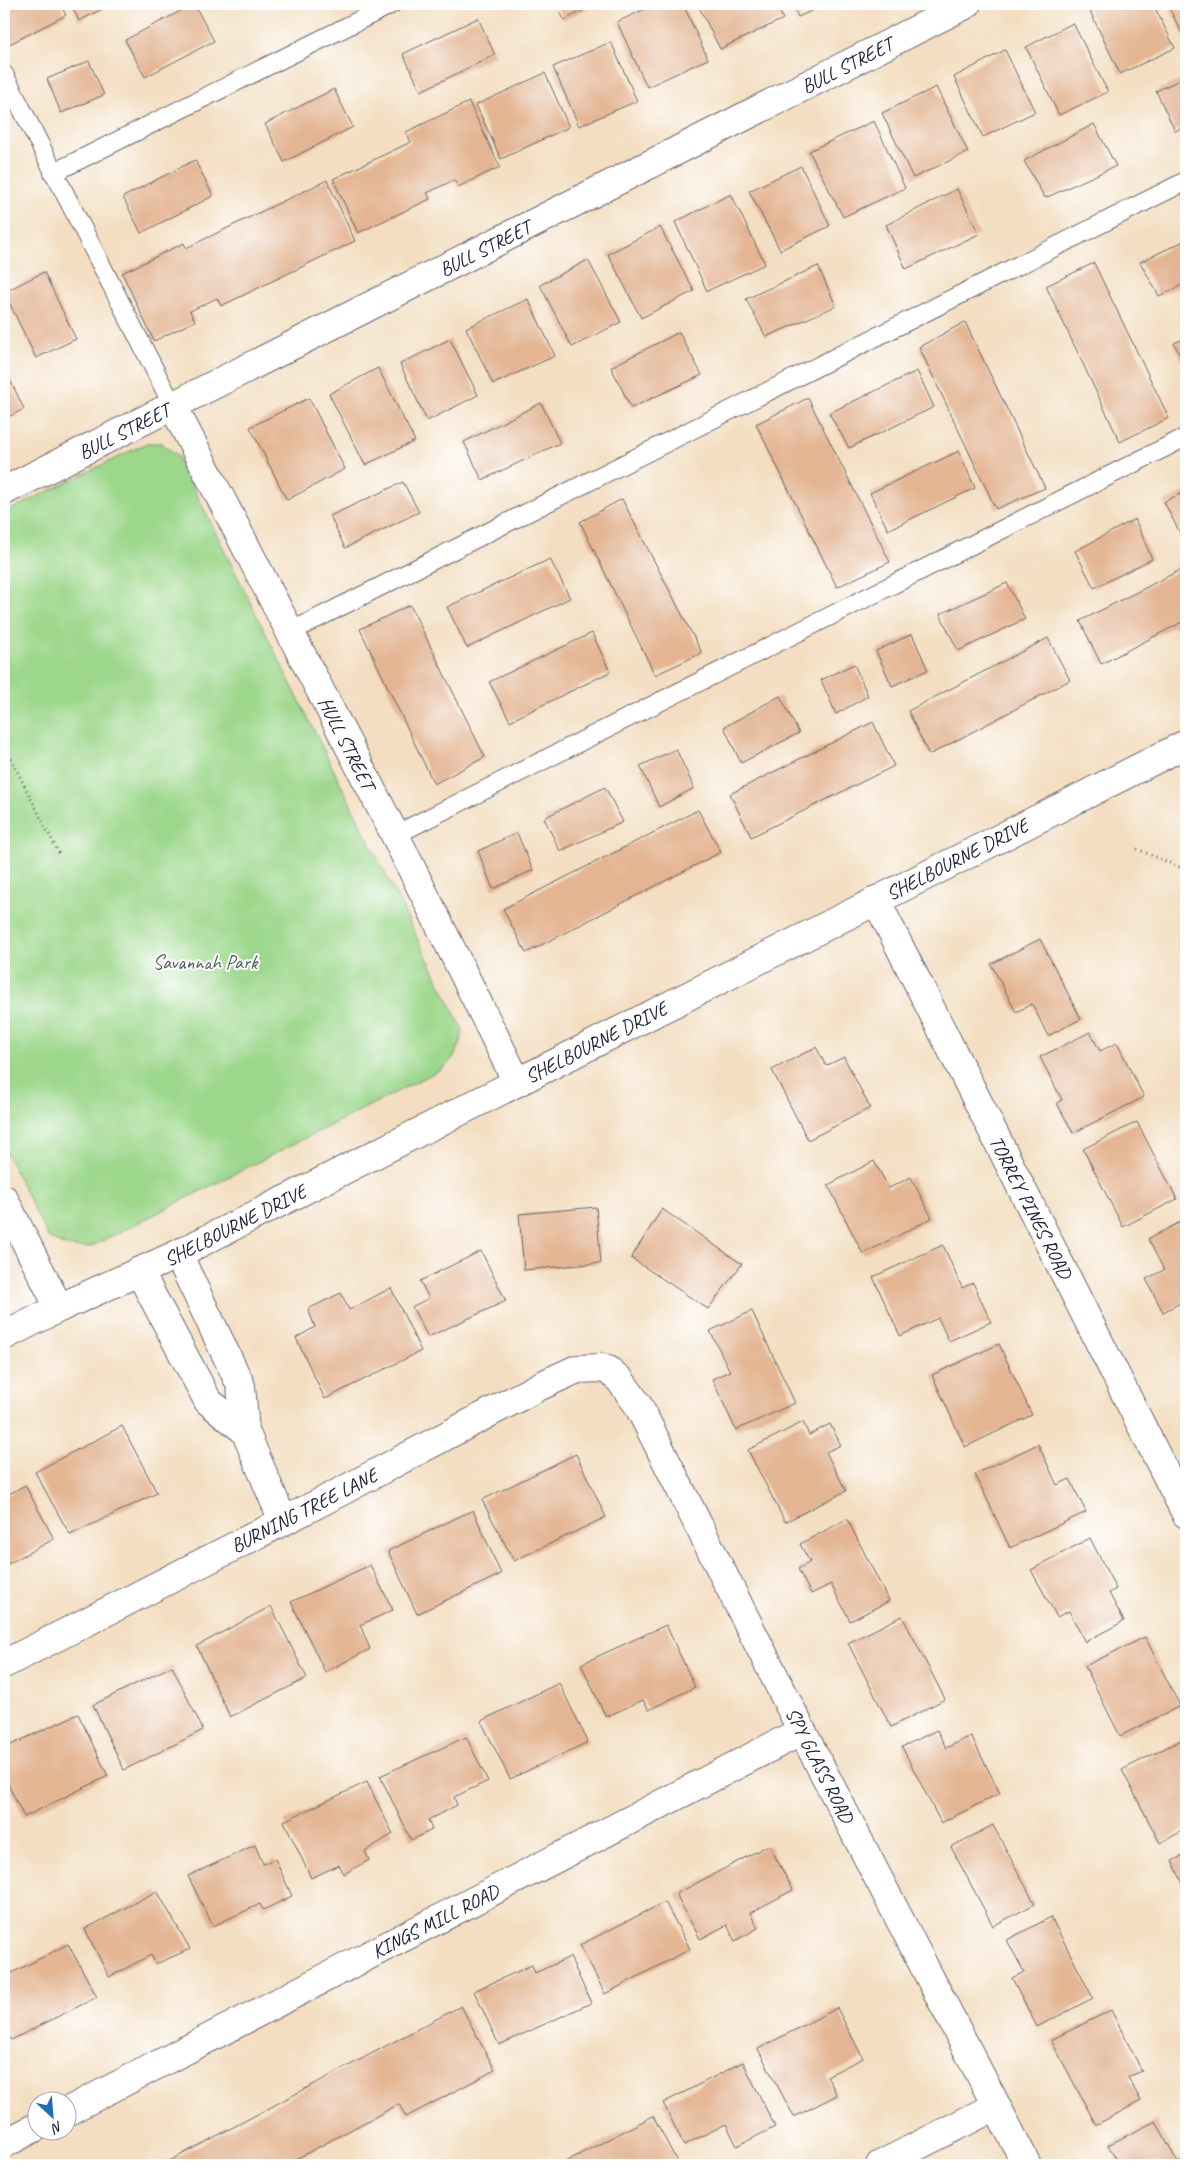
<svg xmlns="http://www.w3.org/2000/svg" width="1190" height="2169" font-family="Caveat,sans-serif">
	<rect width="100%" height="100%" fill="#fff"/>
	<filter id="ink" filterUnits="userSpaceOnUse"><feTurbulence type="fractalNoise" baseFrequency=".02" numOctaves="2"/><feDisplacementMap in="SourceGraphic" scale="10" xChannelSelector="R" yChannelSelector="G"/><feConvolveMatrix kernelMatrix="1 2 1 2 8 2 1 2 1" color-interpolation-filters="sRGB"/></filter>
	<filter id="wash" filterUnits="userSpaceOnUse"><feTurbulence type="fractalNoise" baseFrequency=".0096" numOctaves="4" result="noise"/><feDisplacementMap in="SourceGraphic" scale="20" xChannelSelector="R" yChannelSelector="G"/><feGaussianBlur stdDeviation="1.12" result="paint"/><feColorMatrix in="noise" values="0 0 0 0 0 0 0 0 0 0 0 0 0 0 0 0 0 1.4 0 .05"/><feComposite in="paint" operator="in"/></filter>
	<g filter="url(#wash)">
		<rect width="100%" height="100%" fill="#f3dec1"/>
		<!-- green -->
		<path fill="#9cd78b" stroke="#5f7c63" d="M147 443H161L177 455 463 1030C459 1050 457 1056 442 1069L90 1247C73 1249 62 1246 48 1237L4 1149V513Z"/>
		<g id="blocks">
			<!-- building -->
			<g fill="#e3b593">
				<polygon points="4,4 60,4 66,15 4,47"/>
				<polygon points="71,4 112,4 79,21"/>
				<polygon points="194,4 214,41 145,77 125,40"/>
				<polygon points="556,4 596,4 564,20"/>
				<polygon points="656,4 683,4 708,59 647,87 617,22"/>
				<polygon points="701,4 776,4 783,19 720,49 698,5"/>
				<polygon points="792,4 827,4 798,17"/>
				<polygon points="1095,4 1153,4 1175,48 1120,74 1088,7"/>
				<polygon points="1167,4 1186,4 1186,41"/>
				<polygon points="478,18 495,55 421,91 403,54"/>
				<polygon points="1073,23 1108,92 1059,115 1026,47"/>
				<polygon points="611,42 637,101 579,126 553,67"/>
				<polygon points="1005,50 1035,112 983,137 954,77"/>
				<polygon points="89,61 104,95 61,113 47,79"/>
				<polygon points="545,73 569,127 501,159 476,105"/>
				<polygon points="1186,77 1186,126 1175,131 1156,91"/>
				<polygon points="936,87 968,152 913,178 882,113"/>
				<polygon points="334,89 353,127 284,162 265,124"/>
				<polygon points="469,102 500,167 458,187 454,180 427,193 430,199 358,233 333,179 411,142 406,132"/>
				<polygon points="874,121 905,188 843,217 809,151"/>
				<polygon points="1094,124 1116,166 1045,198 1024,161"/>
				<polygon points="195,160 213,196 141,233 123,197"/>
				<polygon points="801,166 830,226 780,250 749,191"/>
				<polygon points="327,180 355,241 221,306 217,298 190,311 195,321 154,341 122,273 184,243 186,248"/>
				<polygon points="957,189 979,234 906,269 886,225"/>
				<polygon points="731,194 765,264 707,291 675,222"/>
				<polygon points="660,227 694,291 641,318 608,254"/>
				<polygon points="1186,240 1186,283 1159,296 1140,262"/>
				<polygon points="588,260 621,322 572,347 540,285"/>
				<polygon points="1094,263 1169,418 1120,442 1046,286"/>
				<polygon points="818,266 836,306 766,337 746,299"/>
				<polygon points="44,272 76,339 36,358 4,292"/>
				<polygon points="528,299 555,356 493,384 466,328"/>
				<polygon points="965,322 1045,488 996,509 919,347"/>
				<polygon points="679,332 702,375 631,408 611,367"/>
				<polygon points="1186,338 1186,368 1174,343"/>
				<polygon points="450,339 478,395 427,421 400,364"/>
				<polygon points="4,367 24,409 4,419"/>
				<polygon points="378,368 415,441 365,465 329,394"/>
				<polygon points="917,371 934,407 849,448 829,413"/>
				<polygon points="309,398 345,469 287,500 250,427"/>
				<polygon points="808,398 890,562 837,587 756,424"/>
				<polygon points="541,403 560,443 482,480 464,442"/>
				<polygon points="959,451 975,488 888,530 870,493"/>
				<polygon points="403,482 419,512 345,548 330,516"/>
				<polygon points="1186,491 1186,535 1182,537 1164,502"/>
				<polygon points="622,499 702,653 655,675 580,522"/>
				<polygon points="1135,519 1152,559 1094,588 1075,551"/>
				<polygon points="550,559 570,598 467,648 447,607"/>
				<polygon points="1186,567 1186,620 1101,664 1080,621"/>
				<polygon points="1007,583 1025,619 958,651 940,614"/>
				<polygon points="410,605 485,757 434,784 360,629"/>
				<polygon points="592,633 610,672 510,721 489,682"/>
				<polygon points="912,634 928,670 892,686 876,651"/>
				<polygon points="1048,638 1070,680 929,755 908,711"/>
				<polygon points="854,664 868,696 836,714 821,680"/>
				<polygon points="780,696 799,733 741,763 724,727"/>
				<polygon points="873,722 894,766 751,837 730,794"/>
				<polygon points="676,749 694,788 659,807 640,766"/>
				<polygon points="605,787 623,822 560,851 544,818"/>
				<polygon points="698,810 721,852 526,953 503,909"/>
				<polygon points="517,833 533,870 493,889 478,851"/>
				<polygon points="1040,939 1081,1019 1048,1036 1032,1004 1016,1012 991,964"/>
				<polygon points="1090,1032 1100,1051 1117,1043 1144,1097 1073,1133 1057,1103 1062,1100 1040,1057"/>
				<polygon points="816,1047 826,1066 844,1057 870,1108 808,1140 772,1070"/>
				<polygon points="1137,1122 1177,1199 1123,1227 1083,1149"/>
				<polygon points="874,1161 889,1188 911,1177 932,1218 863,1254 828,1185"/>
				<polygon points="596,1207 601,1263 524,1270 519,1214"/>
				<polygon points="662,1209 742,1264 708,1309 631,1258"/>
				<polygon points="1186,1219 1186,1300 1163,1312 1146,1279 1164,1270 1148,1239"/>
				<polygon points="943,1245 962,1288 973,1283 991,1322 949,1341 938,1318 900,1336 873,1277"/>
				<polygon points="481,1251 506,1301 428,1337 412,1307 429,1298 420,1281"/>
				<polygon points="391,1288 421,1351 325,1399 296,1338 315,1327 308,1309 341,1293 349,1310"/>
				<polygon points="752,1311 795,1403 736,1430 712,1379 730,1371 710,1331"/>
				<polygon points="999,1344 1032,1415 965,1447 932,1375"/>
				<polygon points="803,1422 809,1435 830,1424 841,1445 826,1452 846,1491 785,1522 748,1450"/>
				<polygon points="122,1426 157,1493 70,1535 35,1472"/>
				<polygon points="1038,1444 1057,1485 1070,1479 1086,1512 1010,1548 975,1474"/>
				<polygon points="576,1454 606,1517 514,1561 482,1500"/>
				<polygon points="25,1485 54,1539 4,1566 4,1497"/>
				<polygon points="473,1510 501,1574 417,1614 388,1551"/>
				<polygon points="847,1519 889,1601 850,1621 831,1584 811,1594 798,1569 810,1562 800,1544"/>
				<polygon points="1090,1538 1116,1589 1109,1593 1124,1621 1085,1642 1069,1611 1057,1617 1031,1570"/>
				<polygon points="370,1565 393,1610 360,1625 370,1649 325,1672 291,1602"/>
				<polygon points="271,1606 307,1678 230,1717 197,1646"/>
				<polygon points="902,1616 945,1699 891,1727 848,1643"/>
				<polygon points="666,1625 695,1687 649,1710 643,1700 606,1717 581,1664"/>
				<polygon points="1145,1637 1180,1706 1120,1736 1085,1666"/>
				<polygon points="172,1666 203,1730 124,1770 93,1705"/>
				<polygon points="559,1683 588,1742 510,1779 481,1721"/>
				<polygon points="78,1714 108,1776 24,1817 4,1776 4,1748"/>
				<polygon points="937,1730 946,1748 971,1736 1000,1793 941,1823 902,1747"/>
				<polygon points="466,1737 488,1781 454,1797 457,1805 428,1820 432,1830 411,1840 380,1776"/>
				<polygon points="1185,1738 1186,1829 1160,1843 1122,1770"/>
				<polygon points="367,1782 393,1834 365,1851 369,1860 344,1874 339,1865 311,1878 284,1821"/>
				<polygon points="993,1825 1035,1904 993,1926 951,1847"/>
				<polygon points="255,1845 263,1864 275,1859 292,1896 263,1910 260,1904 213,1926 188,1876"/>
				<polygon points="769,1845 793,1890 750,1913 758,1928 735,1941 727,1925 700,1939 676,1894"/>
				<polygon points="1186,1854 1186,1889 1172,1861"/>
				<polygon points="157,1891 190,1949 156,1964 151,1955 109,1977 85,1929"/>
				<polygon points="665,1902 690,1949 605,1994 580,1945"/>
				<polygon points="1051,1917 1093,1998 1037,2027 1012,1978 1024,1972 1007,1940"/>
				<polygon points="68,1944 97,1997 11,2040 4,2026 4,1977"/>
				<polygon points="570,1957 591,2003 499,2045 474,1991 532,1965 535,1973"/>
				<polygon points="461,2006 495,2070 406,2117 399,2104 285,2165 162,2165"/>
				<polygon points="837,2008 863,2058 827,2076 837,2095 794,2117 758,2049"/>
				<polygon points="1111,2010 1142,2071 1128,2077 1141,2101 1096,2125 1051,2040"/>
				<polygon points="743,2062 775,2127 737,2146 726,2124 684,2145 663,2103"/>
				<polygon points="653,2116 679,2165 561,2165 561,2164"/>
				<polygon points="1156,2121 1178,2163 1186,2159 1186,2165 1119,2165 1108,2145"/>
			</g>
		</g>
	</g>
	<g filter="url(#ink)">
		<use href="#blocks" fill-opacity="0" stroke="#6b646a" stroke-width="1"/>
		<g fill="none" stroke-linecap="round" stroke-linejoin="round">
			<defs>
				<g id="service">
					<polyline points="4,74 173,406"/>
					<polyline points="53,173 392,4"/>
					<polyline points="290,632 1186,181"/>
					<polyline points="395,835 1186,437"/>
				</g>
				<g id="minor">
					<polyline points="173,406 395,835 517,1082"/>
					<polyline points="4,491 967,4"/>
					<polyline points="876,900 1186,1514"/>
					<polyline points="4,1199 59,1308"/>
					<polyline points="178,1254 241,1386 245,1431 283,1521"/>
					<polyline points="139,1271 208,1401 245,1431"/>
					<polyline points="4,1664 325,1500 540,1386 577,1369 602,1368 608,1370 620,1380 638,1405 802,1731 1027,2165"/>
					<polyline points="68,2111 802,1731"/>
					<polyline points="4,2144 38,2126"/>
					<polyline points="880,2165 996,2106"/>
				</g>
				<polyline id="secondary" points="4,1336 59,1308 178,1254 1186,744"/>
			</defs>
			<!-- service casing -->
			<use href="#service" stroke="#6b646a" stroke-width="20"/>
			<!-- minor casing -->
			<use href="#minor" stroke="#6b646a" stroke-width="30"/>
			<!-- secondary casing -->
			<use href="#secondary" stroke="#6b646a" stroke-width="30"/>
			<!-- path -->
			<g stroke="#6b646a" stroke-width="3" stroke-dasharray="1 4" stroke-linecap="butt">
				<polyline points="4,745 59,854"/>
				<polyline points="1137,849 1186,870"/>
			</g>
			<!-- service -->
			<use href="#service" stroke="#fff" stroke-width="18"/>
			<!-- minor -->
			<use href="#minor" stroke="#fff" stroke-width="28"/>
			<!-- secondary -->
			<use href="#secondary" stroke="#fff" stroke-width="28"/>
		</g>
	</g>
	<g text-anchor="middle" stroke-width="4" stroke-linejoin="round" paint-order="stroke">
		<!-- street labels -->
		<g font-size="20" fill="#22223b" stroke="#fff">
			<text transform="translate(847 65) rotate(-27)" y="7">BULL STREET</text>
			<text transform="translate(485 248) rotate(-27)" y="7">BULL STREET</text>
			<text transform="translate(124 431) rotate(-27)" y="7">BULL STREET</text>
			<text transform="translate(347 743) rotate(63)" y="7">HULL STREET</text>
			<text transform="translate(957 859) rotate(-27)" y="7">SHELBOURNE DRIVE</text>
			<text transform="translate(596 1042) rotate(-27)" y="7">SHELBOURNE DRIVE</text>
			<text transform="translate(1031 1207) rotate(63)" y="7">TORREY PINES ROAD</text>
			<text transform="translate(235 1225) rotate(-27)" y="7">SHELBOURNE DRIVE</text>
			<text transform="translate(304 1510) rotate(-27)" y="7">BURNING TREE LANE</text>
			<text transform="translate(820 1765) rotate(63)" y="7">SPY GLASS ROAD</text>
			<text transform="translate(435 1921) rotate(-27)" y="7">KINGS MILL ROAD</text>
		</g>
		<!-- park labels -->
		<g font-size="20" fill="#4d6157" stroke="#fff">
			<text x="205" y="969">Savannah Park</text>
		</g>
	</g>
	<!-- margin -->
	<rect width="1190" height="2169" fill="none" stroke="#fff" stroke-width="20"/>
	<!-- north arrow -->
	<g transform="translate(52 2116) rotate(154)"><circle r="24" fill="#ffffff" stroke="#a7a7b1"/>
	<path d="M0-4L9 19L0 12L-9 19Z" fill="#1f6fb2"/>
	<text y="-8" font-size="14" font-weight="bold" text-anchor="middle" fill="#22223b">N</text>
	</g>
</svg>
